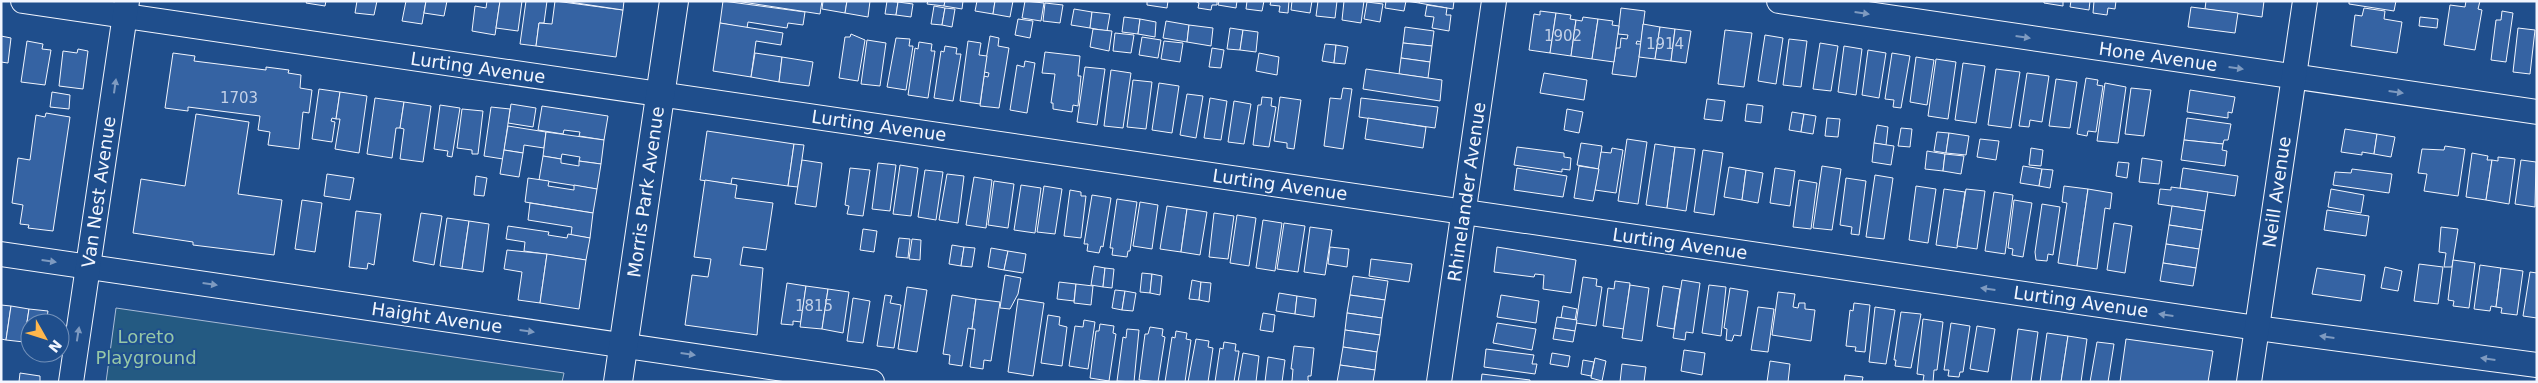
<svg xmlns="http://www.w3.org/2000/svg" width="2538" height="383" font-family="'DejaVu Sans',sans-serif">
	<rect width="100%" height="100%" fill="#1f4e8c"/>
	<!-- green -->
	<polygon fill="#245a82" stroke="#a8bbd7" points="116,308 564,373 562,382 106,382"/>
	<!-- building -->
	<g fill="#3563a3" stroke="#f2f6ff">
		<polygon points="307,1 326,1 325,6 306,3"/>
		<polygon points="357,1 377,1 374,15 355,13"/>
		<polygon points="406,1 426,1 422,24 402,21"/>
		<polygon points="426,1 447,1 444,16 424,13"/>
		<polygon points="487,1 500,1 495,35 472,31 475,6 486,8"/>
		<polygon points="500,1 522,1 518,31 496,28"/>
		<polygon points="526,1 547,1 544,23 539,23 536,46 520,44"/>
		<polygon points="555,1 623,10 616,57 536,46 539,23 552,24"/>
		<polygon points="563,1 624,1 623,10"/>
		<polygon points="723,1 805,12 803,25 788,23 787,28 748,22 747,28 720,23"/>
		<polygon points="736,1 822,1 820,14"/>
		<polygon points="823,1 847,1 845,13 822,9"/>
		<polygon points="847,1 870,1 868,17 845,13"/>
		<polygon points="887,1 898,2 896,15 885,14"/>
		<polygon points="928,1 945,1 944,6 927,4"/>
		<polygon points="945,1 963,1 962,9 944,6"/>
		<polygon points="977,1 995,1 993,14 975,11"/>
		<polygon points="995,1 1013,1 1010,17 993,14"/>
		<polygon points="1025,1 1044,3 1041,21 1022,18"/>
		<polygon points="1147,1 1168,1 1167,8 1147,5"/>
		<polygon points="1195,1 1217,1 1217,5 1212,5 1211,10 1198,8 1199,3"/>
		<polygon points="1219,1 1237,1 1236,8 1218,5"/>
		<polygon points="1247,1 1264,1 1262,11 1246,9"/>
		<polygon points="1271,1 1289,1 1288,13 1279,12 1280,6 1270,5"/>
		<polygon points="1292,1 1312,1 1310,13 1291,10"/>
		<polygon points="1318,1 1337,1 1335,18 1316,16"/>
		<polygon points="1344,1 1364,1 1361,23 1342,20"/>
		<polygon points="1386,1 1420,1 1419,3 1406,1 1404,11 1385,8"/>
		<polygon points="1420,1 1454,1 1453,9 1419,3"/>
		<polygon points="2044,1 2063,1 2063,6 2044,3"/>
		<polygon points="2071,1 2090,1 2089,10 2070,7"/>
		<polygon points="2094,1 2116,1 2115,9 2108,8 2107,15 2093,13"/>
		<polygon points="2206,1 2264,1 2262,17 2205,9"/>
		<polygon points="2349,1 2396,1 2394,11 2349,4"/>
		<polygon points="2466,1 2480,1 2478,9 2482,10 2475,50 2444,45 2450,5 2465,7"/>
		<polygon points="898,2 913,4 911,17 896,15"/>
		<polygon points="1367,2 1383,4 1380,22 1364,19"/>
		<polygon points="1045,3 1063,5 1060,23 1043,21"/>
		<polygon points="1427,5 1447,8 1446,15 1451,15 1449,31 1432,28 1434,17 1425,16"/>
		<polygon points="934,6 945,8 942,25 931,24"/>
		<polygon points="2191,7 2238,13 2235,33 2188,27"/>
		<polygon points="945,8 955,9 952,27 942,25"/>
		<polygon points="1621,8 1645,11 1641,42 1637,41 1636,44 1641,44 1636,77 1612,74 1616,48 1620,48 1621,38 1627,39 1628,35 1618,34"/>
		<polygon points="2364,8 2385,11 2384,19 2402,22 2397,53 2351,46 2355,15 2362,16"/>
		<polygon points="1074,9 1092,12 1090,28 1071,25"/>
		<polygon points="1540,11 1556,13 1550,53 1529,50 1534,14 1540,15"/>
		<polygon points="2502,11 2513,13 2506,62 2491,60 2496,20 2501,20"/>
		<polygon points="1092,12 1110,14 1107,31 1090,28"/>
		<polygon points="1556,13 1571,15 1570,19 1576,20 1571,56 1550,53"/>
		<polygon points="1124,17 1140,19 1138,34 1122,32"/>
		<polygon points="1583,17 1598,19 1592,59 1571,56 1576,20 1582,21"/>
		<polygon points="2420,17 2438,19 2437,28 2419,26"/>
		<polygon points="1018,19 1033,21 1030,38 1015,35"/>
		<polygon points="1140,19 1156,22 1155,37 1138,34"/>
		<polygon points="1598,19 1613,21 1612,25 1619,26 1614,62 1592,59"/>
		<polygon points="1166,21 1189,25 1187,42 1163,38"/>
		<polygon points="720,23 783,33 781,45 756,41 751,77 713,71"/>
		<polygon points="1643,24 1660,27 1655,59 1639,57"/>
		<polygon points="1189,25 1213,28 1211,46 1187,42"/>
		<polygon points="1405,27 1434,31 1432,46 1403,43"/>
		<polygon points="1660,27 1675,29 1671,61 1655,59"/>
		<polygon points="1230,28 1243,30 1240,50 1227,49"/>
		<polygon points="2518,28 2535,30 2530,74 2513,72"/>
		<polygon points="1093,29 1112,31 1109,51 1090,47"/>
		<polygon points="1675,29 1691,31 1686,63 1671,61"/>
		<polygon points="1243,30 1258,32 1256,52 1240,50"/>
		<polygon points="1725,30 1752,33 1744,87 1718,84"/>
		<polygon points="1115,33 1134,35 1131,53 1113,51"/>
		<polygon points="851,34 865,40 858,81 839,78 845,37 850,37"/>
		<polygon points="1765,35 1783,38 1776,84 1758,81"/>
		<polygon points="1,36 11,38 8,63 1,62"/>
		<polygon points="990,36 999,38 998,46 1009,48 999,108 980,106 984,76 988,77 989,73 984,72"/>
		<polygon points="1142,37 1161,40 1158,58 1139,55"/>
		<polygon points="896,38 910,39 909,46 913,46 906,90 887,87"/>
		<polygon points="1789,39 1807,41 1801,87 1783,85"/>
		<polygon points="867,40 886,43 880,86 861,84"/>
		<polygon points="27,41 43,44 42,49 51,50 45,85 21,82"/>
		<polygon points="968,41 981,43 979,55 987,56 980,104 960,101"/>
		<polygon points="1164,41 1183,43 1180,62 1161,59"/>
		<polygon points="919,42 932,44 931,51 935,51 928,98 908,95 915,48 918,49"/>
		<polygon points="1403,43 1432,46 1430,62 1401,58"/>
		<polygon points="1820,43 1838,46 1831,91 1813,89"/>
		<polygon points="1325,44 1336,45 1334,63 1322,61"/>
		<polygon points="1336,45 1348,47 1345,64 1334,63"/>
		<polygon points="945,46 957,48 956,54 961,54 953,101 934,98 941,51 944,52"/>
		<polygon points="1844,46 1862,49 1856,95 1838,92"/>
		<polygon points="1212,48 1224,50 1221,68 1209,67"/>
		<polygon points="78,49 88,51 83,89 59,86 63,51 77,53"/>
		<polygon points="1868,50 1886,53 1879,98 1862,95"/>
		<polygon points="1045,52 1080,56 1078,76 1081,76 1078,106 1073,105 1072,112 1053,109 1053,103 1051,103 1055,74 1042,73"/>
		<polygon points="173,53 195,56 194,61 266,70 266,67 289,70 288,73 301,75 300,88 312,90 309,113 303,112 299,149 268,145 270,132 258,130 260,116 188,107 188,111 165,108"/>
		<polygon points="755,53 782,57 779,82 751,77"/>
		<polygon points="1259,53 1279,57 1277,75 1256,71"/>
		<polygon points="1892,53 1910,56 1901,108 1893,107 1894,100 1885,99"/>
		<polygon points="782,57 813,62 809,86 779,82"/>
		<polygon points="1916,57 1934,60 1927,105 1910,102"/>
		<polygon points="1401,58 1430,62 1428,78 1399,74"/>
		<polygon points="1936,59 1956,62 1948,119 1928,116"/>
		<polygon points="1025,61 1035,63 1027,113 1010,110 1017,65 1024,67"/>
		<polygon points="1963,63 1985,66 1976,123 1955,120"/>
		<polygon points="1085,67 1105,69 1097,125 1077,122"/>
		<polygon points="1366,69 1442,80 1440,101 1363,89"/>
		<polygon points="1996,69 2020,72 2011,128 1988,125"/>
		<polygon points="1111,70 1131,73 1123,128 1104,126"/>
		<polygon points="1544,73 1587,80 1584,100 1540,93"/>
		<polygon points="2027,73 2049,76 2042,122 2030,120 2029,127 2019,126"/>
		<polygon points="2086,78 2098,80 2097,85 2103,86 2096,132 2088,131 2087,136 2077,134"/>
		<polygon points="2056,79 2077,82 2070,128 2049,126"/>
		<polygon points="1133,80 1152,82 1146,129 1127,127"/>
		<polygon points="1159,83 1179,86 1172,133 1152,130"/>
		<polygon points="2105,83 2126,87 2118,143 2097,141"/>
		<polygon points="1343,88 1352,89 1343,149 1324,146 1330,98 1341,99"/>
		<polygon points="2131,88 2151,90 2144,136 2125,134"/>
		<polygon points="319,89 340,92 336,119 332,118 331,121 335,122 332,142 312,139"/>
		<polygon points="2190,90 2235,97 2232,113 2228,112 2228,118 2187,112"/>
		<polygon points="52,92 70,95 69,109 50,107"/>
		<polygon points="340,92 367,96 359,153 335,149 340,119 336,119"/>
		<polygon points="1187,94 1203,96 1196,138 1180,135"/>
		<polygon points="1262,97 1272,98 1271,106 1276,107 1269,147 1253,145 1258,105 1261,105"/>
		<polygon points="1280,97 1301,100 1294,149 1287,148 1287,143 1274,141"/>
		<polygon points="375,98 404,102 400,128 396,128 392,158 367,154"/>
		<polygon points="1210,98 1227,101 1221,140 1204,138"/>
		<polygon points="1361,98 1438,107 1435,128 1359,117"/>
		<polygon points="1707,99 1725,101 1722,121 1704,119"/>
		<polygon points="1234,101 1251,104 1244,144 1228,142"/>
		<polygon points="404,102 431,106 423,162 400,159 404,129 400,128"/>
		<polygon points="511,104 536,108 533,127 508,123"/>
		<polygon points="1747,104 1763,106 1761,123 1745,121"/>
		<polygon points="440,105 460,108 452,157 447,156 448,151 434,149"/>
		<polygon points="542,106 608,116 604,140 579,136 580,132 564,130 563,134 538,130"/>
		<polygon points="491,107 510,109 503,159 484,156"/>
		<polygon points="462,109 483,111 478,154 472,154 472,150 457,148"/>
		<polygon points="1567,109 1583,112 1579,133 1564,130"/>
		<polygon points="1792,112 1804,114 1801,132 1789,130"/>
		<polygon points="46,113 70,117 53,231 28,228 29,225 20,224 23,205 12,203 18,158 30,160 36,115 45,117"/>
		<polygon points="196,114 249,122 238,194 282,200 274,255 193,245 193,242 133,233 141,179 185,186"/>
		<polygon points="1804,114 1816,116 1813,134 1801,132"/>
		<polygon points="1368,118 1426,127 1423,148 1365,139"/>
		<polygon points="1827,118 1840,119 1838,137 1825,136"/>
		<polygon points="2187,118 2231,124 2228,140 2224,140 2223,144 2184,140"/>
		<polygon points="1877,125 1888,127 1886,145 1874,143"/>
		<polygon points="508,126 546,132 544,148 524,145 523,153 504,150"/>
		<polygon points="1901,128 1912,129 1910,147 1898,146"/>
		<polygon points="2345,129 2377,134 2374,154 2362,152 2362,155 2341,152"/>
		<polygon points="707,131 794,144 788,186 732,178 731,184 700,180"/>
		<polygon points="546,132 604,140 601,164 579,161 580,157 562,154 561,159 543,156"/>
		<polygon points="1937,132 1949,133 1946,153 1934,151"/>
		<polygon points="1949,133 1969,136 1966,155 1946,153"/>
		<polygon points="2377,134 2395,137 2391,157 2374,154"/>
		<polygon points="1627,139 1647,142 1638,204 1618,201"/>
		<polygon points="1980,139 1999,141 1996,160 1977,157"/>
		<polygon points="2184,140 2223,144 2222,150 2227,151 2225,166 2181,160"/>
		<polygon points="1581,143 1602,146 1599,169 1577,165"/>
		<polygon points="1874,143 1894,146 1891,165 1872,162"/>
		<polygon points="794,144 804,145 798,187 788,186"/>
		<polygon points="1655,144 1675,147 1667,208 1646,205"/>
		<polygon points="2445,146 2465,149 2458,196 2424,191 2427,174 2418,173 2422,149 2444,150"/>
		<polygon points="1517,147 1564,153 1564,157 1571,158 1570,170 1562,169 1562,172 1514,165"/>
		<polygon points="1675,147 1695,149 1686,211 1667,208"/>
		<polygon points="1612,148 1623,150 1616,193 1595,190 1601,152 1611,153"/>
		<polygon points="2031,148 2043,150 2041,166 2029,165"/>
		<polygon points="504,150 523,153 519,177 500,174"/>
		<polygon points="1703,150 1723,153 1714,215 1694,212"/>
		<polygon points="1927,151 1945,154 1943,171 1925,169"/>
		<polygon points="2472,153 2488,156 2487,160 2492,160 2486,200 2466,197"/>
		<polygon points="1945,154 1964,156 1961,174 1943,171"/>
		<polygon points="543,156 561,159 561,163 579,166 579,161 601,164 597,189 539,180"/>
		<polygon points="2498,157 2515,159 2509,204 2486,200 2492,160 2498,161"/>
		<polygon points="2142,158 2162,161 2159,184 2139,182"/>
		<polygon points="802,160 822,163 816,207 795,204"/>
		<polygon points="2521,160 2536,162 2535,207 2515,204"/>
		<polygon points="2118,162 2129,163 2127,178 2116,176"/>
		<polygon points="878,163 896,165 890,211 872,209"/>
		<polygon points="900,165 918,168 911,216 893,214"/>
		<polygon points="1579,166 1599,169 1593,201 1574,198"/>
		<polygon points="1822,166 1841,169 1832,230 1813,228"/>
		<polygon points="2023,166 2042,169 2039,186 2020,183"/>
		<polygon points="1729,167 1746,170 1742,200 1724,197"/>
		<polygon points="850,168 870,170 863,216 847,214 849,206 845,205"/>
		<polygon points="1517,168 1567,176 1563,197 1514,190"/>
		<polygon points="1775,168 1795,171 1790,206 1770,203"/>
		<polygon points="2183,168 2238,176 2235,196 2180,188"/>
		<polygon points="2042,169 2053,170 2050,188 2039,186"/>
		<polygon points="2352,169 2392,174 2389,193 2333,185 2335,172 2351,173"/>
		<polygon points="925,170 943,172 936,220 918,217"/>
		<polygon points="1746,170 1763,173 1758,203 1742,200"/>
		<polygon points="327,174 354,178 350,200 324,196"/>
		<polygon points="947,174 964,176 958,223 939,220"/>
		<polygon points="1875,175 1893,178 1884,239 1866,237"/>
		<polygon points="476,176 487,178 484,196 474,195"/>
		<polygon points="974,177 992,180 986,228 966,225"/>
		<polygon points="528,178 549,181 548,186 574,190 574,185 597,189 593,213 525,202"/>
		<polygon points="1846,178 1866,181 1859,235 1851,234 1852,227 1840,225"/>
		<polygon points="705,180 737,185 735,198 773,203 766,250 743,247 740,265 763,268 757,335 685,325 692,275 708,277 711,259 694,257"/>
		<polygon points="1799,180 1817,183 1811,229 1793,227"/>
		<polygon points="994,181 1014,184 1008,228 988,225"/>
		<polygon points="1021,185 1041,188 1035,233 1014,230"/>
		<polygon points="1044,186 1062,189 1055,234 1037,232"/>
		<polygon points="1916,186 1936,189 1928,243 1909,240"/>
		<polygon points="2064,186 2088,189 2077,266 2058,263 2067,203 2062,202"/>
		<polygon points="2171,187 2208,192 2205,211 2158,204 2160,189 2171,190"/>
		<polygon points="1944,189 1965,192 1957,248 1936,245"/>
		<polygon points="1966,189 1985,191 1977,249 1957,246"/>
		<polygon points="2088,189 2112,193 2110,209 2105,208 2097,269 2077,266"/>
		<polygon points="2331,189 2364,195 2361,213 2328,207"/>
		<polygon points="1070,190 1081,192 1081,196 1086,196 1081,238 1064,236"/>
		<polygon points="1994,192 2013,195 2005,254 1985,251"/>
		<polygon points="1092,195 1111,198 1103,247 1101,246 1099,253 1087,251 1088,244 1084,244"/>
		<polygon points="1117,199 1137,202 1130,251 1128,251 1127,257 1112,255 1113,248 1110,248"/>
		<polygon points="302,200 322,203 315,252 295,249"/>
		<polygon points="2014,200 2032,203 2023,257 2012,255 2013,249 2008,248"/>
		<polygon points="1140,202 1158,205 1152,249 1133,246"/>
		<polygon points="530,203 593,213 590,238 571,235 572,227 528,220"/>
		<polygon points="2042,204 2060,207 2053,255 2048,254 2047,261 2036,260 2035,252"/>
		<polygon points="1167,206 1187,209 1181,252 1160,249"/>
		<polygon points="2172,206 2205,211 2202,230 2169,225"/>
		<polygon points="1187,209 1207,212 1200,255 1181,252"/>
		<polygon points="2327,210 2369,216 2366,236 2324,230"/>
		<polygon points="356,211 381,214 374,265 368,263 367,269 349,267"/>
		<polygon points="421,213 442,216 434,265 413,261"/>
		<polygon points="1214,213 1234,216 1228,259 1209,257"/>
		<polygon points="1237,215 1256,218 1249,266 1230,263"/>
		<polygon points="447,218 469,221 462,269 440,266"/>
		<polygon points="1263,220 1282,223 1275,271 1256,268"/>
		<polygon points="469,221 489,224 483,272 462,269"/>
		<polygon points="1284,223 1305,226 1298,272 1277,269"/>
		<polygon points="2114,223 2132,226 2125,273 2107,270"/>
		<polygon points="2169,225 2202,230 2199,249 2166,244"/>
		<polygon points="508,226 549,232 548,235 567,238 568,234 590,238 586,260 524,251 525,242 506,239"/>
		<polygon points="1310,227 1332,230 1325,275 1304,272"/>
		<polygon points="2441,227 2458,229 2452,267 2444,267 2446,253 2439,252"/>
		<polygon points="863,229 877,231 874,252 860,250"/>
		<polygon points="899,238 910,239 908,258 896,257"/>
		<polygon points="912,239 921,240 920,260 909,259"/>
		<polygon points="2166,244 2199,249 2196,268 2163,263"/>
		<polygon points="952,245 964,247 961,266 949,264"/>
		<polygon points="964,247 975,248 972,267 961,266"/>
		<polygon points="1330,247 1349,249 1347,267 1328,264"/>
		<polygon points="1497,247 1576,260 1571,293 1543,289 1544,275 1535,274 1534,277 1494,272"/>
		<polygon points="991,248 1008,251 1004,270 988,267"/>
		<polygon points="507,250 547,254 540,303 518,300 522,272 504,269"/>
		<polygon points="1008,251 1026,254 1023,273 1004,270"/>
		<polygon points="547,254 586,260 579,309 540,303"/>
		<polygon points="1371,259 1412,264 1409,282 1369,276"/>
		<polygon points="2453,260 2475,263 2469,308 2453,306 2454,301 2448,300"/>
		<polygon points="2163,263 2196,268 2193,286 2160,281"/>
		<polygon points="2419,264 2443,267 2438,304 2414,301"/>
		<polygon points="2480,265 2501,268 2496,307 2491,306 2490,311 2474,309"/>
		<polygon points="1094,266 1105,268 1103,287 1091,285"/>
		<polygon points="2385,267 2402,271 2398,291 2381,288"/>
		<polygon points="1105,268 1114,269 1112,288 1103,287"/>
		<polygon points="2317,268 2365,275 2361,301 2312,294"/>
		<polygon points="2501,268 2523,271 2517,315 2501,313 2502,308 2496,307"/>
		<polygon points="2530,272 2537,273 2537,318 2523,316"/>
		<polygon points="1142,273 1152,274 1150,293 1140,292"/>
		<polygon points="1152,274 1162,276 1160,295 1150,293"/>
		<polygon points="1005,275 1021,278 1018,294 1010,309 1000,308"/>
		<polygon points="1353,276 1388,281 1385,300 1350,295"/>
		<polygon points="1583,277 1597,279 1596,286 1602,287 1596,326 1576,323"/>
		<polygon points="1192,280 1201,282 1199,300 1189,299"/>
		<polygon points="1682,280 1700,283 1693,333 1686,332 1685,340 1673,338"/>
		<polygon points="1615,281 1630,283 1624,329 1603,326 1608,288 1614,289"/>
		<polygon points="1059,282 1076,284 1074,301 1057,299"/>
		<polygon points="1201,282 1211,283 1209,302 1199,300"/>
		<polygon points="787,283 806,286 801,322 793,321 793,325 781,324"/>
		<polygon points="1076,284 1093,286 1091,305 1074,303"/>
		<polygon points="1630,285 1649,288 1642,341 1622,338"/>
		<polygon points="1709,285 1726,287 1721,336 1702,333"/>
		<polygon points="806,286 828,289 822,329 800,327"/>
		<polygon points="1663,286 1680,289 1674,329 1657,326"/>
		<polygon points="907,287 927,290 917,352 898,349"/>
		<polygon points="1730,288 1748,291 1741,336 1734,335 1732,341 1726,340 1727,329 1724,328"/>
		<polygon points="828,289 849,292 843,333 822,329"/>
		<polygon points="1115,290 1125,291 1122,310 1112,308"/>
		<polygon points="1125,291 1136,293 1133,311 1122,310"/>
		<polygon points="1778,292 1795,294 1793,307 1798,308 1799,303 1805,303 1805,309 1815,310 1811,341 1772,335"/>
		<polygon points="1279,293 1297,296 1295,314 1276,311"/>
		<polygon points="885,295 892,296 890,303 901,305 894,348 877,346"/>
		<polygon points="952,295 976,299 972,329 968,328 962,366 949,364 950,355 943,354"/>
		<polygon points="1350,295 1385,300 1382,318 1347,313"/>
		<polygon points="1501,295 1539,301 1536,323 1497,317"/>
		<polygon points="1297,296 1316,299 1314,317 1295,314"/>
		<polygon points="853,298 870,301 863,343 847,341"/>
		<polygon points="976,299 1000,302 991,361 984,360 983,369 970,367 975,329 972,329"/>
		<polygon points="1018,299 1044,303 1033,376 1008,372"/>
		<polygon points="1854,303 1870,305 1865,352 1855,351 1856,347 1846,346 1850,310 1853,311"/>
		<polygon points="1,305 11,306 6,340 1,339"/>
		<polygon points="11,306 29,309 24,342 6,340"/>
		<polygon points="1563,306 1577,309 1575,320 1561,318"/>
		<polygon points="1758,307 1774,309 1768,352 1751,350"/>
		<polygon points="1875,307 1895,310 1886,364 1869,362"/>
		<polygon points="29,309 48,311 46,323 30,323 30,343 24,342"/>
		<polygon points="1901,312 1921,314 1911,368 1895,366 1896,360 1894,360"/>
		<polygon points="1263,313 1275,315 1273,332 1260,330"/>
		<polygon points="1347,313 1382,318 1380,335 1345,330"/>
		<polygon points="1048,315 1060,317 1059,325 1067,327 1062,366 1041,363"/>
		<polygon points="1557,317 1577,320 1575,331 1555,328"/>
		<polygon points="1923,319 1943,322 1937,370 1934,370 1933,382 1923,381 1924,375 1917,374"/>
		<polygon points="1084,320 1095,322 1088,369 1069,366 1075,326 1083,327"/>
		<polygon points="1497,323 1536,329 1532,350 1493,343"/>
		<polygon points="1951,323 1970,326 1963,372 1960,372 1959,377 1948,376 1949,370 1944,370"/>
		<polygon points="1100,324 1114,326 1113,333 1116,334 1109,381 1090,378 1096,331 1099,331"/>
		<polygon points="1977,326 1995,329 1988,372 1970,369"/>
		<polygon points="1150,327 1163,329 1162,336 1165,337 1158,382 1139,380 1145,334 1148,334"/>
		<polygon points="1555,328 1575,331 1573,342 1553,339"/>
		<polygon points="1127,329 1139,330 1134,382 1117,381 1123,337 1126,338"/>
		<polygon points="2018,329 2038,332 2031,382 2011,382"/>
		<polygon points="1345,330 1380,335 1377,352 1343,347"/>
		<polygon points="1176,331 1187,333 1186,339 1191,340 1185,382 1165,382 1172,337 1175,338"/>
		<polygon points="2047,333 2068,336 2061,382 2040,382"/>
		<polygon points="2068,336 2087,339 2081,382 2061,382"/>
		<polygon points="1196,339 1209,341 1208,347 1213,348 1208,382 1188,382"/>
		<polygon points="2126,339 2213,351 2208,382 2120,382"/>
		<polygon points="1224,342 1236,344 1235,351 1239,351 1234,382 1215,382 1220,348 1223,349"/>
		<polygon points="2097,342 2114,344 2108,382 2090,382"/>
		<polygon points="1294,346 1314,348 1311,376 1308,376 1308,380 1310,382 1289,382 1292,381 1293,369 1291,369"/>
		<polygon points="1343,347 1377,352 1375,370 1340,365"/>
		<polygon points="1486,349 1534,355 1532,364 1537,364 1535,374 1484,367"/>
		<polygon points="1684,350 1705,353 1702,375 1681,371"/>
		<polygon points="1243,353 1259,356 1256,382 1238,382"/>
		<polygon points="1552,353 1570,356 1568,367 1550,364"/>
		<polygon points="1268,357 1285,360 1282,382 1265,382"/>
		<polygon points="1595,358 1606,361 1602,381 1591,378"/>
		<polygon points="1583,360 1594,362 1591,376 1581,374"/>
		<polygon points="1770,361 1790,364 1788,382 1767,382"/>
		<polygon points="1622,364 1646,367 1644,382 1620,382"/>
		<polygon points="1340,365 1375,370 1373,382 1337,382"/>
		<polygon points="20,373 40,376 40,382 19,382"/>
		<polygon points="1482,374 1530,380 1530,382 1481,382"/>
		<polygon points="1845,375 1863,377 1862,382 1844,382"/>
	</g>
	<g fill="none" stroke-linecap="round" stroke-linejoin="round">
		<defs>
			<g id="minor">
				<polyline points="23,1 2257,328 2537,365"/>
				<polyline points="1779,1 2537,112"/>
				<polyline points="1,254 872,382"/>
				<polyline points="71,382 127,1"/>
				<polyline points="1439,382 1494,1"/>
				<polyline points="2249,382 2305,1"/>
			</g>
			<polyline id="major" points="618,382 674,1"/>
		</defs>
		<!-- minor casing -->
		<use href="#minor" stroke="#f2f6ff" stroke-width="26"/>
		<!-- major casing -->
		<use href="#major" stroke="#f2f6ff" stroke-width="30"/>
		<!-- minor -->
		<use href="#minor" stroke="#1f4e8c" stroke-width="24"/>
		<!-- major -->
		<use href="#major" stroke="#1f4e8c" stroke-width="28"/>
	</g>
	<!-- one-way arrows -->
	<defs><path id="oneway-solid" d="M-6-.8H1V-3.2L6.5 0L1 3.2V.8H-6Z" transform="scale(1.25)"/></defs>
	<g fill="#7e9ac0">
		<use href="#oneway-solid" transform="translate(1862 13) rotate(8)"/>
		<use href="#oneway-solid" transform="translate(2023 37) rotate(8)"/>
		<use href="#oneway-solid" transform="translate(2236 68) rotate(8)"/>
		<use href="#oneway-solid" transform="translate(115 86) rotate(-82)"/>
		<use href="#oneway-solid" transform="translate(2396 92) rotate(8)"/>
		<use href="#oneway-solid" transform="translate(49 261) rotate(8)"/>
		<use href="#oneway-solid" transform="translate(210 284) rotate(8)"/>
		<use href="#oneway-solid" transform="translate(1988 289) rotate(-172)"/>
		<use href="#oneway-solid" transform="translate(2166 315) rotate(-172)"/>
		<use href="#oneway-solid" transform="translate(527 331) rotate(8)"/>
		<use href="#oneway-solid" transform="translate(78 334) rotate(-81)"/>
		<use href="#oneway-solid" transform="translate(2327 337) rotate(-172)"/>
		<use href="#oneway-solid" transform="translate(688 354) rotate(8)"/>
		<use href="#oneway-solid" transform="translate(2488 359) rotate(-172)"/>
	</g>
	<g text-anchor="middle" stroke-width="4" stroke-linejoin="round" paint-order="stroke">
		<!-- number labels -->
		<g font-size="15" fill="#c3d1e8">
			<text x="1563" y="41">1902</text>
			<text x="1665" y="49">1914</text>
			<text x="239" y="103">1703</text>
			<text x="814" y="311">1815</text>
		</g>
		<!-- street labels -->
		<g font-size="18" fill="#f2f6ff" stroke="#1f4e8c">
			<text transform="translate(2158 57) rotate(8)" y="6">Hone Avenue</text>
			<text transform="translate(478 68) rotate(8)" y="6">Lurting Avenue</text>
			<text transform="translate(879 126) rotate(8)" y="6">Lurting Avenue</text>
			<text transform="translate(1280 185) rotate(8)" y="6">Lurting Avenue</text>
			<text transform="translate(99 192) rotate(-82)" y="6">Van Nest Avenue</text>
			<text transform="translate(646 192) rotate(-82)" y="6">Morris Park Avenue</text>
			<text transform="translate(1467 192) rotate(-82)" y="6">Rhinelander Avenue</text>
			<text transform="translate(2277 192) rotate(-82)" y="6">Neill Avenue</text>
			<text transform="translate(1680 244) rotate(8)" y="6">Lurting Avenue</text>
			<text transform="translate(2081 302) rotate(8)" y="6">Lurting Avenue</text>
			<text transform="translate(437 318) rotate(8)" y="6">Haight Avenue</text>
		</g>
		<!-- park labels -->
		<g font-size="18" fill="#97c8a6" stroke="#1f4e8c">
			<text x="146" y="343">Loreto<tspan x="146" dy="21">Playground</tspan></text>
		</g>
	</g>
	<!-- border -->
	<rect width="2538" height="383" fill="none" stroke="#f2f6ff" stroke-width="5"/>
	<!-- north arrow -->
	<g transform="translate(45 338) rotate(129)"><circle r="24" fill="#1f4e8c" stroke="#7391ba"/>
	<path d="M0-4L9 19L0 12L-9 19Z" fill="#ffb74d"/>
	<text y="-8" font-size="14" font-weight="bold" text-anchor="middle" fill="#f2f6ff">N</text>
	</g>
</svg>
